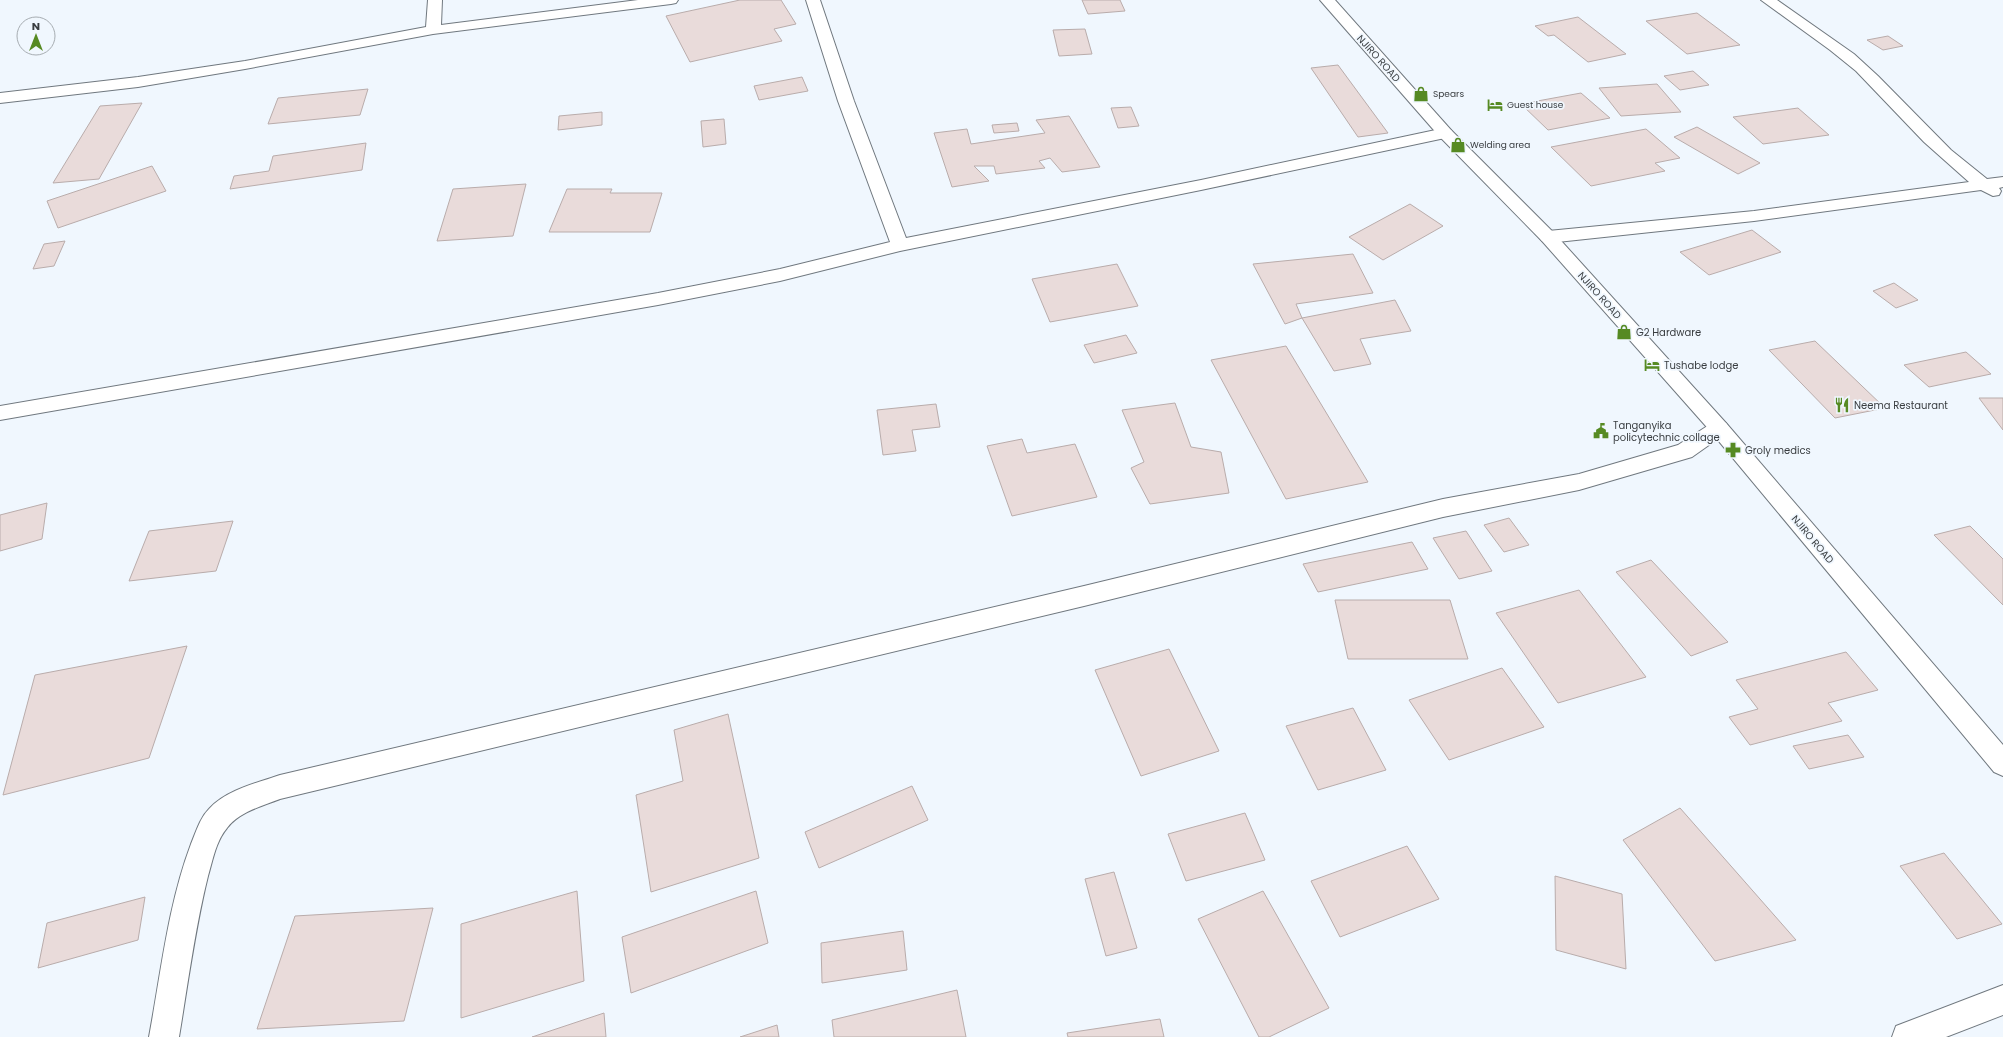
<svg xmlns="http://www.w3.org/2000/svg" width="2003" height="1037" font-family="Poppins,sans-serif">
	<rect width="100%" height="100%" fill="#f0f7fe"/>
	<!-- building -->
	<g fill="#e9dbda" stroke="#b9acab">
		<polygon points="740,0 781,0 796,24 774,29 782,41 690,62 666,16"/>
		<polygon points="1082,0 1120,0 1125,11 1088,14"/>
		<polygon points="1697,13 1740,45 1687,54 1646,21"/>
		<polygon points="1578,17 1626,54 1588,62 1554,35 1548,36 1535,26"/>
		<polygon points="1085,29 1092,54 1059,56 1053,30"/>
		<polygon points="1888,36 1903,46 1883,50 1867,40"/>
		<polygon points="1338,65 1388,133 1358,137 1311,68"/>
		<polygon points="1693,71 1709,85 1680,90 1664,76"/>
		<polygon points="802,77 808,91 759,100 754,86"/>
		<polygon points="1657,84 1681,112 1621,116 1599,88"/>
		<polygon points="368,89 360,115 268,124 278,98"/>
		<polygon points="1581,93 1610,118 1548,130 1521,104"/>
		<polygon points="142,103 99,179 53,183 100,106"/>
		<polygon points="1131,107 1139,126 1118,128 1111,108"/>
		<polygon points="1798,108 1829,135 1763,144 1733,117"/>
		<polygon points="602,112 602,125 558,130 559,116"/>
		<polygon points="1069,116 1100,167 1062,172 1050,158 1039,161 1045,168 996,174 994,166 974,166 989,181 952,187 934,133 967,129 971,144 1045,133 1036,120"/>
		<polygon points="724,119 726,144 703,147 701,121"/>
		<polygon points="1017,123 1019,131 994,133 992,125"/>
		<polygon points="1697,127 1760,163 1738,174 1674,137"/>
		<polygon points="1646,129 1680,158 1655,163 1665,171 1591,186 1551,147"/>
		<polygon points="366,143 362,170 230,189 234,176 269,171 273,156"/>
		<polygon points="152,166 166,191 58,228 47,201"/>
		<polygon points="526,184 513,236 437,241 453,189"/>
		<polygon points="567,189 612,189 610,193 662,193 650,232 549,232"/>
		<polygon points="1410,204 1443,226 1383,260 1349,237"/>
		<polygon points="1752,230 1781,252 1709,275 1680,252"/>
		<polygon points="65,241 54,266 33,269 44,244"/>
		<polygon points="1353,254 1373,293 1296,304 1302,318 1285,324 1253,264"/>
		<polygon points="1117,264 1138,306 1050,322 1032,279"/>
		<polygon points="1894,283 1918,300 1896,308 1873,291"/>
		<polygon points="1395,300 1411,331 1360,339 1371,364 1334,371 1302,318"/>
		<polygon points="1126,335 1137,353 1094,363 1084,345"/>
		<polygon points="1815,341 1885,408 1835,418 1769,350"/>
		<polygon points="1286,346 1368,482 1286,499 1211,360"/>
		<polygon points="1966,352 1991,374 1929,387 1904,365"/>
		<polygon points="1979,398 2003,398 2003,430"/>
		<polygon points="1175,403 1191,447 1221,452 1229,493 1150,504 1131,468 1144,462 1122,410"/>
		<polygon points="936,404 940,427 912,430 916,451 883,455 877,410"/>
		<polygon points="1022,439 1027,453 1075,444 1097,497 1012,516 987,446"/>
		<polygon points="47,503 42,539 0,551 0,515"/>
		<polygon points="1509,518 1529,545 1504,552 1484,525"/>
		<polygon points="233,521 216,571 129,581 149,531"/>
		<polygon points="1970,526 2003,559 2003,605 1934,535"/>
		<polygon points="1466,531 1492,571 1459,579 1433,538"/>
		<polygon points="1412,542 1428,569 1318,592 1303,564"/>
		<polygon points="1651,560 1728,642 1691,656 1616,572"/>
		<polygon points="1579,590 1646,677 1558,703 1496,613"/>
		<polygon points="1335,600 1450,600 1468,659 1348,659"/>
		<polygon points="187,646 149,758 3,795 35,675"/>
		<polygon points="1169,649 1219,751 1141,776 1095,670"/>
		<polygon points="1846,652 1878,690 1828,703 1842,721 1750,745 1729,717 1758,709 1736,680"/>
		<polygon points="1502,668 1544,727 1449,760 1409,700"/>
		<polygon points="1353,708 1386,770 1318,790 1286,726"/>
		<polygon points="728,714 759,858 651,892 636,795 683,781 674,730"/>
		<polygon points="1848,735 1864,757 1809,769 1793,746"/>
		<polygon points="912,786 928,820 819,868 805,832"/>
		<polygon points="1680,808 1796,940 1715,961 1623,840"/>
		<polygon points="1245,813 1265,860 1186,881 1168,834"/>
		<polygon points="1407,846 1439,899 1340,937 1311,881"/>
		<polygon points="1944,853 2002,924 1957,939 1900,866"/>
		<polygon points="1114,872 1137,948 1106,956 1085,879"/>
		<polygon points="1555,876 1622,894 1626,969 1556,950"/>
		<polygon points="577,891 584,981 461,1018 461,924"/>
		<polygon points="756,891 768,943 631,993 622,937"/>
		<polygon points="1263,891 1329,1008 1269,1037 1259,1037 1198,919"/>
		<polygon points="145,897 138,940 38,968 47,923"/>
		<polygon points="433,908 404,1021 257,1029 295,916"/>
		<polygon points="903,931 907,970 822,983 821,943"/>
		<polygon points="957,990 966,1037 834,1037 832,1020"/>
		<polygon points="604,1013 606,1037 532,1037"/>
		<polygon points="1160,1019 1164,1037 1068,1037 1067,1033"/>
		<polygon points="777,1025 779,1037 740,1037"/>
	</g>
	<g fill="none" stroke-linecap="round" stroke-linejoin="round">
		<defs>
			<g id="minor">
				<polygon points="428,0 442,0 441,25 638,0 678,0 676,3 671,4 433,34 245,69 138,87 0,103 0,93 138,77 245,61 426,27"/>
				<polygon points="806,0 820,0 854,101 906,238 1201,180 1445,128 1451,130 1453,133 1451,136 1445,138 1201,190 900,251 780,281 658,305 0,420 0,406 658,293 780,269 890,242 838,101"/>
				<polygon points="1761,0 1777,0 1854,54 1878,76 1951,150 1987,179 2003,177 2003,187 1999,188 2001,191 1999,195 1993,196 1981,190 1754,221 1548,243 1542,241 1539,237 1542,233 1548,231 1754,211 1969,182 1924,142 1856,71 1830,50"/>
				<path d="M1719 420 1726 423 1729 428 1726 433 1692 457 1579 490 1443 517 1084 606 280 799C262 806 239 812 227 828 216 841 213 859 208 876 195 928 188 983 179 1037H149C161 973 168 905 191 844 196 832 200 818 209 809 226 790 257 783 280 775L1084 586 1443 499 1579 474 1678 445 1712 423Z"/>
				<polygon points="2003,985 2003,1015 1946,1037 1892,1037 1896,1026"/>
			</g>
			<polygon id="tertiary" points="1320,0 1335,0 1451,130 1554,233 1726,423 2003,745 2003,776 1994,772 1712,433 1542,241 1439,136"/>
		</defs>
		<!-- minor casing -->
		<use href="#minor" stroke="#70787f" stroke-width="2"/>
		<!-- tertiary casing -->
		<use href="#tertiary" stroke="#70787f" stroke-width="2"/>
		<!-- minor -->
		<use href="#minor" fill="#fff" fill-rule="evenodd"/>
		<!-- tertiary -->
		<use href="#tertiary" fill="#fff" fill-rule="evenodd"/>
	</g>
	<!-- icons -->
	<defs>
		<symbol id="shop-bare" viewBox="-9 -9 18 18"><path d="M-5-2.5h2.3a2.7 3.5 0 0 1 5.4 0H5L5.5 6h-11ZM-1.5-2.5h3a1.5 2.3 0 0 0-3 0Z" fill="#568a23" stroke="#f0f7fe" stroke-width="2.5" paint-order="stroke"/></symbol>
		<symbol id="hotel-bare" viewBox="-9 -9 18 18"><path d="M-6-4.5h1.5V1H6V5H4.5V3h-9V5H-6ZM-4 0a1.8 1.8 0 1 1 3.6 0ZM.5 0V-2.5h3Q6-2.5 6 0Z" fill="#568a23" stroke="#f0f7fe" stroke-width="2.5" paint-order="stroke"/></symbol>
		<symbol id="restaurant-bare" viewBox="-9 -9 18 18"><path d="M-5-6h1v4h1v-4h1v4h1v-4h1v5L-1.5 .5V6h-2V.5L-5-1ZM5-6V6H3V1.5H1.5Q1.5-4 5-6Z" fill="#568a23" stroke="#f0f7fe" stroke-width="2.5" paint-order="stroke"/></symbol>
		<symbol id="civic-bare" viewBox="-9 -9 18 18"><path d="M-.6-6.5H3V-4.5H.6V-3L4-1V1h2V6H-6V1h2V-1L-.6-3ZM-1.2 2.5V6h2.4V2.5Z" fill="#568a23" stroke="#f0f7fe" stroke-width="2.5" paint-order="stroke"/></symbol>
		<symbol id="pharmacy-bare" viewBox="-9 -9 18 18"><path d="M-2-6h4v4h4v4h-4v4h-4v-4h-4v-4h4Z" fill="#568a23" stroke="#f0f7fe" stroke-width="2.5" paint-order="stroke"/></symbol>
	</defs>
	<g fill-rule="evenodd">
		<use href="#shop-bare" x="1410" y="83" width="22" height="22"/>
		<use href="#hotel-bare" x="1484" y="94" width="22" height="22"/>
		<use href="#shop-bare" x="1447" y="134" width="22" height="22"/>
		<use href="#shop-bare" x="1613" y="321" width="22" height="22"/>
		<use href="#hotel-bare" x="1641" y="354" width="22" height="22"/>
		<use href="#restaurant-bare" x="1831" y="394" width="22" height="22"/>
		<use href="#civic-bare" x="1590" y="420" width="22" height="22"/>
		<use href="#pharmacy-bare" x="1722" y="439" width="22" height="22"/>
	</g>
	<g text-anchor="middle" stroke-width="3.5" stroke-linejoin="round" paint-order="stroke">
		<!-- far-poi labels -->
		<g font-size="9" fill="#393d40" stroke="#f0f7fe" text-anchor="start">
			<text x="1433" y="97">Spears</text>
			<text x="1507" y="108">Guest house</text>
			<text x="1470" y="148">Welding area</text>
		</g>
		<!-- street labels -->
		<g font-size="10" fill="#393d40" stroke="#f0f7fe">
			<text transform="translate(1379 58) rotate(48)" y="4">NJIRO ROAD</text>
			<text transform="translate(1600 295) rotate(48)" y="4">NJIRO ROAD</text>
			<text transform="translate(1813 539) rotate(50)" y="4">NJIRO ROAD</text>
		</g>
		<!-- poi labels -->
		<g font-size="10" fill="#393d40" stroke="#f0f7fe" text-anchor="start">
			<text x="1636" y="336">G2 Hardware</text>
			<text x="1664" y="369">Tushabe lodge</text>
			<text x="1854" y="409">Neema Restaurant</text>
			<text x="1613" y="429">Tanganyika<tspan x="1613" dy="12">policytechnic collage</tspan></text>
			<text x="1745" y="454">Groly medics</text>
		</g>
	</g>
	<!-- north arrow -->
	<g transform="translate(36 36)"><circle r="19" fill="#f0f7fe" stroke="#a7adb2"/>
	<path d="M0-3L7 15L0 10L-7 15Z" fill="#568a23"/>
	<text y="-6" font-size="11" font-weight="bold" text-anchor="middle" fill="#393d40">N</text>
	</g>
</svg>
